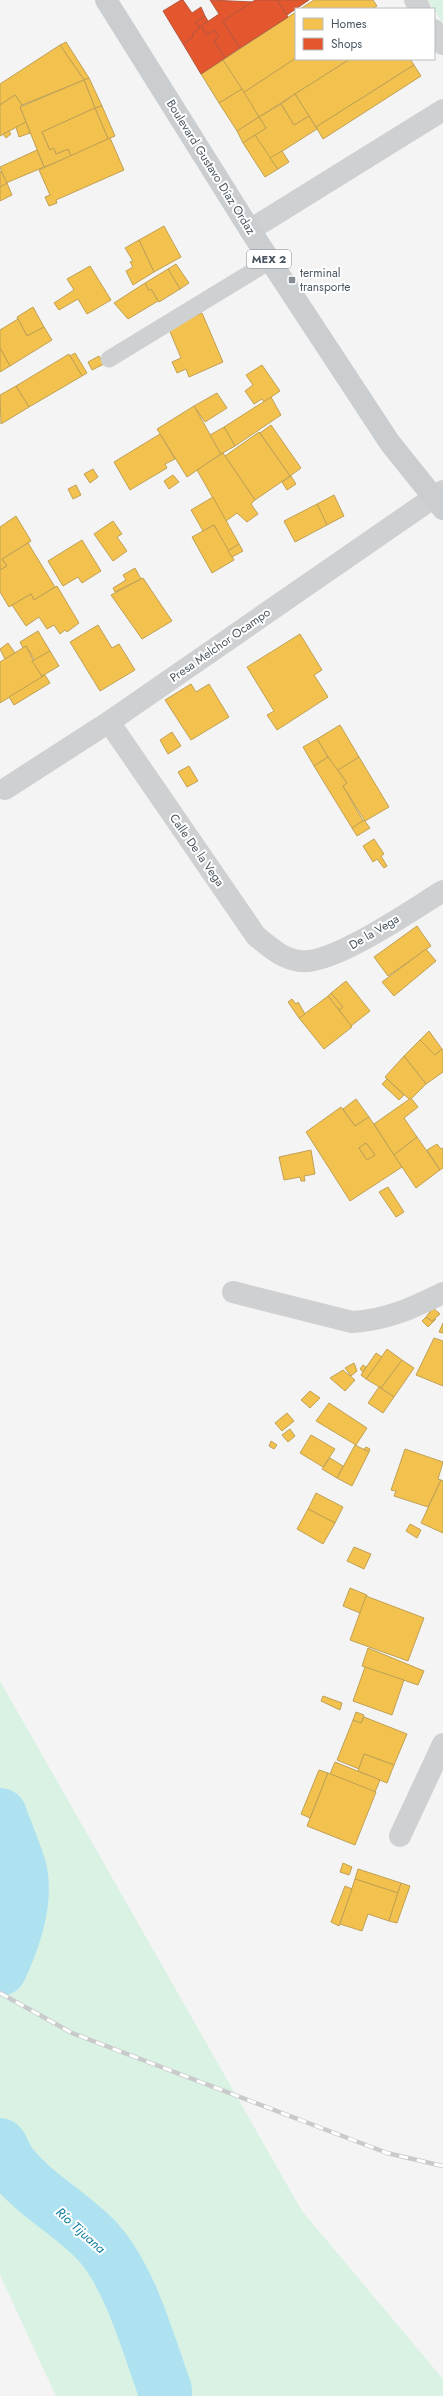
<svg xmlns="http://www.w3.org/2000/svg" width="443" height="2396" font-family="Jost,sans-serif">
	<rect width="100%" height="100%" fill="#f4f4f4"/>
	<!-- green -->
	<g fill="#d9f2e3">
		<polygon points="428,0 443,0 443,24"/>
		<polygon points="0,1681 302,2211 443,2379 443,2396 56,2396 0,2275"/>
	</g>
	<!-- homes -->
	<g fill="#f2c14e" stroke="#c0a154" fill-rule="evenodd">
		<polygon points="314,0 373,0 377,6 372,9 300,9"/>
		<polygon points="296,12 296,58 243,93 223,60"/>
		<polygon points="66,42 89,78 84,80 60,45"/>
		<polygon points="60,45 84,80 22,105 15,95 0,105 0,84"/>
		<polygon points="296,58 350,59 259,117 243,93"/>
		<polygon points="350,59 410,59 414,65 316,127 295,94"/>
		<polygon points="223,60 242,89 219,103 201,74"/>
		<polygon points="414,65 421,76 323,139 316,127"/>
		<polygon points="89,78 102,106 95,108 84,80"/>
		<polygon points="84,80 95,108 42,132 50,150 54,148 56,154 68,149 71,156 44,167 20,107"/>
		<polygon points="242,89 259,117 237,131 219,103"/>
		<polygon points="295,94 309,116 294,125 281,104"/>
		<polygon points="15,95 22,105 20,107 26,122 0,136 0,105"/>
		<polygon points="281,104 294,125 309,116 317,129 270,159 255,135 266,128 259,117"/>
		<polygon points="102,106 115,136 108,139 95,108"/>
		<polygon points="95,108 108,139 71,156 68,149 56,154 54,148 50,150 42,132"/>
		<polygon points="259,117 266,128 243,143 237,131"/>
		<polygon points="26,122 30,133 19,137 16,127"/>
		<polygon points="9,131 11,134 6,138 3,134"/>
		<polygon points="255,135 278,169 265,177 243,143"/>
		<polygon points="110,138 124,170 56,200 57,203 49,206 45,197 50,195 39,170"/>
		<polygon points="37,150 44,167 6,183 0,167"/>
		<polygon points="282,151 289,162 278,169 270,158"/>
		<polygon points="1,171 7,183 0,187 0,172"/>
		<polygon points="7,183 12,195 0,201 0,187"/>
		<polygon points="164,226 181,257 154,272 139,240"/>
		<polygon points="139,240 154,272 133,285 126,271 133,267 130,262 133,261 125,248"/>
		<polygon points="176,264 189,283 180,289 168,269"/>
		<polygon points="90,266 111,300 87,314 78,299 59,310 54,303 74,290 67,279"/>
		<polygon points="168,269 180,289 159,302 151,289 149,291 145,283"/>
		<polygon points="145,283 149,291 151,289 158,301 128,319 114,303"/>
		<polygon points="33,307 44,327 27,336 17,317"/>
		<polygon points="202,313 223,362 189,377 186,369 177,373 172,362 181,358 168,327"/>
		<polygon points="18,319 27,336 44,327 52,340 10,366 0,348 0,330"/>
		<polygon points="0,348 10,366 0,372"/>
		<polygon points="75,353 87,373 82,376 70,356"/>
		<polygon points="69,354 82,376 29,407 16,386"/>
		<polygon points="99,356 104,364 92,370 88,362"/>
		<polygon points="262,365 280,391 264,402 262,399 254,404 245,391 253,385 246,375"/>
		<polygon points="16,386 29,407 1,424 0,395"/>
		<polygon points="217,393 227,408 205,422 194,406"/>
		<polygon points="271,397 281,415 235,446 224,427"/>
		<polygon points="194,406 221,454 187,477 157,429"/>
		<polygon points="271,425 301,468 290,476 260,433"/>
		<polygon points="224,427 235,446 221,454 210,435"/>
		<polygon points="259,432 290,476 255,500 225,456"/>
		<polygon points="160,434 175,459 165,464 167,468 130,490 114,462"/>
		<polygon points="223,453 255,500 251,504 258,514 247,522 237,513 226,521 197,470"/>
		<polygon points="93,469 98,477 90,483 84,474"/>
		<polygon points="173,475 179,482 169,489 164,481"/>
		<polygon points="291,476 296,484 287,490 282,482"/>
		<polygon points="76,485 81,495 73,499 68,489"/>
		<polygon points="334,495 344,516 327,525 317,504"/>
		<polygon points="213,497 239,544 228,551 214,525 203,531 191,510"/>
		<polygon points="317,504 327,525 295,542 284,521"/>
		<polygon points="16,516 31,541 2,559 7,566 0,570 0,527"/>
		<polygon points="113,521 122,534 117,537 127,551 113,561 94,534"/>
		<polygon points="214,525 234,560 212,573 192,537"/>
		<polygon points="82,540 101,571 82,583 78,577 63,586 48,561"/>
		<polygon points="28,543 55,587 34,600 31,594 9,607 0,592 0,570 7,566 2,559"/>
		<polygon points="239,544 243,551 232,557 228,551"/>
		<polygon points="135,568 141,579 115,592 113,588 126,580 123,575"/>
		<polygon points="143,578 172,621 142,639 111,595"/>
		<polygon points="57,586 79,623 67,632 65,630 60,634 54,625 47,629 39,617 26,626 12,605 31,594 34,600"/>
		<polygon points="98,625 112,648 119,644 135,670 100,691 70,642"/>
		<polygon points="38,631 50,651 35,660 26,646 23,648 20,642"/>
		<polygon points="300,634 322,670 314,675 328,697 277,730 267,715 274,711 247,667"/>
		<polygon points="8,643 15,653 5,659 0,649"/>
		<polygon points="26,646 42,677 0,703 0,662"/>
		<polygon points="50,651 59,666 42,676 32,661"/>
		<polygon points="45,675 50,683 14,705 9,697"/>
		<polygon points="191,684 196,692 209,684 229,717 191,740 165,700"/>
		<polygon points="340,725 359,757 337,771 317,739"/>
		<polygon points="172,732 181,746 168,754 160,740"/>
		<polygon points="317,739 328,757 314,766 303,747"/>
		<polygon points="328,757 347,783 343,786 363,821 352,828 314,766"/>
		<polygon points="359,757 389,807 365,821 343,786 347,783 338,770"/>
		<polygon points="189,766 198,781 187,787 178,772"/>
		<polygon points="364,820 370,828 357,836 352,828"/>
		<polygon points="374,839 384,854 381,856 387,866 384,868 377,859 373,862 363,846"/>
		<polygon points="417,926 431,946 388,976 374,957"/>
		<polygon points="426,949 436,961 394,996 382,982"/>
		<polygon points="346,981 370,1011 351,1026 339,1010 343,1007 331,993"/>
		<polygon points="331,993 343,1007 339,1010 328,996"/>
		<polygon points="328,996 352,1027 324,1049 299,1018"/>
		<polygon points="292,999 296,1004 298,1002 305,1014 299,1018 288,1002"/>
		<polygon points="429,1031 442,1049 435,1055 420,1040"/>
		<polygon points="420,1040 435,1055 442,1049 443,1051 443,1072 426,1084 404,1056"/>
		<polygon points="404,1056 426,1084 410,1100 385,1077"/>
		<polygon points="387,1079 404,1095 399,1100 382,1084"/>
		<polygon points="411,1098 418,1107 404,1118 417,1137 394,1155 374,1124"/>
		<polygon points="356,1099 369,1117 355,1126 343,1109"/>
		<path d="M341 1107 355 1126 369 1117 402 1167 350 1201 306 1132ZM366 1143 375 1155 367 1160 359 1148Z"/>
		<polygon points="417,1137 440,1170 416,1188 394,1155"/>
		<polygon points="366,1143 375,1155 367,1160 359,1148"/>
		<polygon points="437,1144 441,1149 443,1148 443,1168 440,1170 427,1150"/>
		<polygon points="311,1150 315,1174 304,1176 305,1181 301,1181 300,1177 284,1180 279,1157"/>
		<polygon points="388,1187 404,1212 396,1217 379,1192"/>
		<polygon points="433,1308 440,1314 432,1321 426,1317"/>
		<polygon points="426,1317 432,1321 436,1319 428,1327 422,1321"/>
		<polygon points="443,1323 443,1333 439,1332"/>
		<polygon points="434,1338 443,1341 443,1386 416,1375"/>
		<polygon points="387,1349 402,1360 381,1388 366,1379"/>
		<polygon points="376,1353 382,1357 366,1379 361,1375"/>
		<polygon points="402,1360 414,1368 394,1397 381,1388"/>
		<polygon points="354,1363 357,1371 351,1376 345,1368"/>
		<polygon points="363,1365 366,1367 363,1372 360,1369"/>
		<polygon points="343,1370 355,1380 345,1391 330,1378"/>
		<polygon points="379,1387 394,1397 383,1413 368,1403"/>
		<polygon points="310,1391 320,1398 310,1408 301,1400"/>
		<polygon points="329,1403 367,1428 356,1445 316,1421"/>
		<polygon points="287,1413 294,1421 282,1431 275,1423"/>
		<polygon points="290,1429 295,1436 288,1442 282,1435"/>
		<polygon points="311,1435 335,1449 323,1467 300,1453"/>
		<polygon points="271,1441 277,1445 274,1449 269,1446"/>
		<polygon points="355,1445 369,1452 352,1486 337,1478"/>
		<polygon points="366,1447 370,1449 369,1452 364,1449"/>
		<polygon points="405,1449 443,1462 438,1479 441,1480 428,1507 394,1496 396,1491 391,1490"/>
		<polygon points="330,1458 343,1466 337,1478 322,1469"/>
		<polygon points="441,1480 443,1481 443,1533 421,1523"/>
		<polygon points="316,1493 343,1507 335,1523 308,1509"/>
		<polygon points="308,1509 335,1523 323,1544 297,1529"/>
		<polygon points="410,1524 421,1530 417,1538 406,1531"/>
		<polygon points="354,1547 371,1554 364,1569 347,1561"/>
		<polygon points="350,1588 367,1595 360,1613 343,1606"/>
		<polygon points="366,1596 424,1618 408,1661 350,1640"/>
		<polygon points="368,1648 424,1671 418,1685 362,1666"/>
		<polygon points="365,1667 404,1680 392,1715 353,1701"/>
		<polygon points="323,1696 342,1703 340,1710 321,1701"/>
		<polygon points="356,1712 364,1715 361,1723 353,1720"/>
		<polygon points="364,1717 407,1734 394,1765 364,1754 359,1769 337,1760 353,1720 361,1723"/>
		<polygon points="364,1754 394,1765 387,1783 358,1771"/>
		<polygon points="335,1762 380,1780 375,1792 330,1774"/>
		<polygon points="319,1770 328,1773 310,1818 301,1814"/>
		<polygon points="328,1773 376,1792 355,1845 307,1826"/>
		<polygon points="343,1863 352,1867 349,1875 340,1872"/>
		<polygon points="358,1869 401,1883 398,1893 355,1879"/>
		<polygon points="355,1879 398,1893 389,1921 368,1914 362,1931 340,1924"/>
		<polygon points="401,1883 410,1886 397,1923 389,1921"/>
		<polygon points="345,1886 352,1889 339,1926 331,1922"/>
	</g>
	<!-- shops -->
	<g fill="#e4572e" stroke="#b6573d">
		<polygon points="181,0 183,0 192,13 201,7 205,16 196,22 200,28 193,33 193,37 183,44 163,11"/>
		<polygon points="210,0 253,2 223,21 240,48 225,58 214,41 219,37 214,30 207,35 201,26 219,14"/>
		<polygon points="255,0 277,0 288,17 240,48 223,21"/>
		<polygon points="277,0 309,0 287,15"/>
		<polygon points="205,16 208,21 201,26 207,35 214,30 219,37 214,41 225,58 201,74 183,44 193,37 193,33 200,28 196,22"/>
	</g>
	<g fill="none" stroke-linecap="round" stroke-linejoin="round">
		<!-- river -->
		<g stroke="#aee2f0" stroke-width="54">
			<path d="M0 1815C6 1833 15 1852 20 1870 27 1901 13 1941 0 1969"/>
			<path d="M0 2145C4 2152 7 2160 12 2166 36 2196 72 2214 98 2242 131 2279 148 2344 165 2390V2396"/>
		</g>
		<!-- service -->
		<polyline stroke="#ced0d2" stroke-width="17" points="109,359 270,261"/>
		<!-- minor -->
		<g stroke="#ced0d2" stroke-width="22">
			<polyline points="415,0 420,9"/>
			<polyline points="434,30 443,44"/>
			<polyline points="250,230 443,110"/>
			<path d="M109 722 256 936C270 947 282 959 300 961 332 966 413 909 443 891"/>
			<polyline points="5,789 109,722 443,491"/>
			<path d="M233 1292 352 1322C388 1320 412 1308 443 1293"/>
			<polyline points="400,1836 443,1744"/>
		</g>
		<!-- primary -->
		<polyline stroke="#caced1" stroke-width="22" points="106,0 250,230 390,443 443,509"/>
		<defs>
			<polyline id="rail" points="0,1993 72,2033 387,2153 443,2166"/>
		</defs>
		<!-- rail casing -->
		<use href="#rail" stroke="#c9cacc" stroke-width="4.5"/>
		<!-- rail -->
		<use href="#rail" stroke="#fff" stroke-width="3" stroke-dasharray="9" stroke-linecap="butt"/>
	</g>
	<!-- markers -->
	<rect fill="#868d94" stroke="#fff" stroke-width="1.5" x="288" y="276" width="8" height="8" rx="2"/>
	<g text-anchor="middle" stroke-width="4" stroke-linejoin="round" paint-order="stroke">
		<!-- shield labels -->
		<rect fill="#fff" stroke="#808990" stroke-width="1" x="247" y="250" width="44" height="18" rx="3"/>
		<g font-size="11" font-weight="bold" fill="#4a5661">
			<text x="269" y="263">MEX 2</text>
		</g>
		<!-- street labels -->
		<g font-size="12" fill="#4a5661" stroke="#fff">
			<text transform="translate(211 167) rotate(58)" y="4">Boulevard Gustavo Díaz Ordaz</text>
			<text transform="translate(220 645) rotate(-35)" y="4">Presa Melchor Ocampo</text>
			<text transform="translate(197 850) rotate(55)" y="4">Calle De la Vega</text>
			<text transform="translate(374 932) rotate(-31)" y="4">De la Vega</text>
		</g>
		<!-- poi labels -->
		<g font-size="12" fill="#4a5661" stroke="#fff" text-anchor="start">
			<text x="300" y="277">terminal<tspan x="300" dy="14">transporte</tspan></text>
		</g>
		<!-- water labels -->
		<g font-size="13" font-style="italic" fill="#0c7c9b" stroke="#fff">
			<text transform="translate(81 2230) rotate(42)" y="5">Río Tijuana</text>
		</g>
	</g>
	<!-- legend -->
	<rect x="295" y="8" width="140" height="52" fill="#ffffff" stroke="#b7bbc0"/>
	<rect x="303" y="18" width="20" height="12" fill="#f2c14e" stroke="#b7bbc0"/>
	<text x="331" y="28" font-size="12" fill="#4a5661">Homes</text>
	<rect x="303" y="38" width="20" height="12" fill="#e4572e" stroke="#b7bbc0"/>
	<text x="331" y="48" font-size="12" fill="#4a5661">Shops</text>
</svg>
